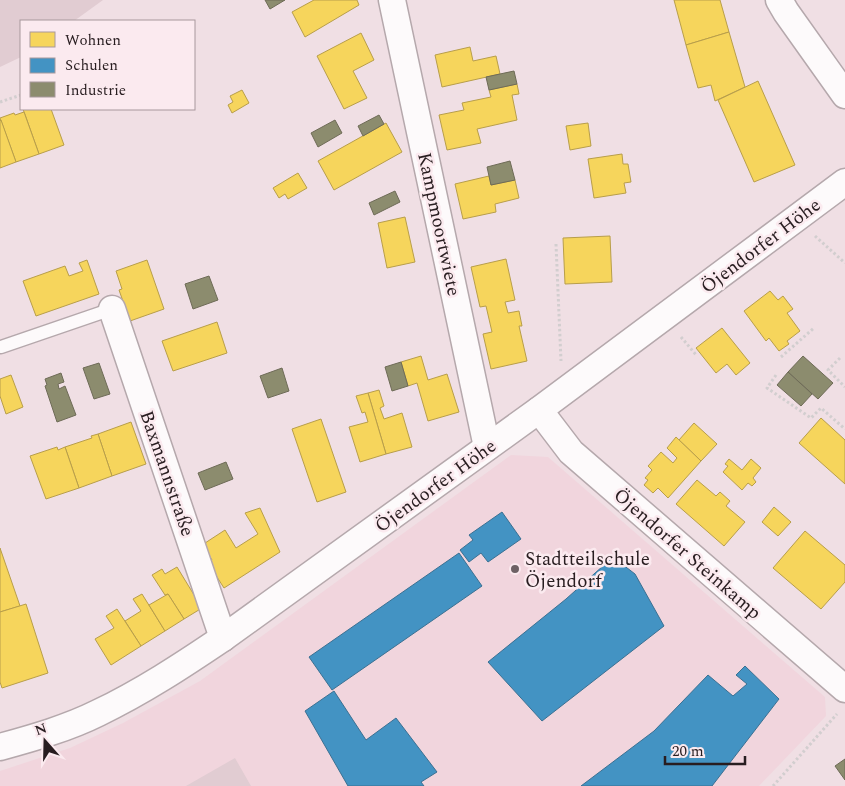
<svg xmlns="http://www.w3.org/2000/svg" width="845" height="786" font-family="Spectral,serif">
	<rect width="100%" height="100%" fill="#f0dfe4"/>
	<!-- built -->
	<polygon fill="#f1d5dd" points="511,455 548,457 825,697 826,716 759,786 0,786 0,771 70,748 123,723 200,681"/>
	<!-- green -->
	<g fill="#e1ccd2">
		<polygon points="0,0 103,0 74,21 21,21 21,57 0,67"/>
		<polygon points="235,758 251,786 186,786"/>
	</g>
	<!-- homes -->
	<g fill="#f6d55c" stroke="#b89e4a">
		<polygon points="357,0 359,5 305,37 292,12 314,0"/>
		<polygon points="674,0 720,0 729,32 686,45"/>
		<polygon points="729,32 745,87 715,101 711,85 698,88 686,45"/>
		<polygon points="361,33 374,60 353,71 367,98 344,109 317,56"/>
		<polygon points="470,47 473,61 496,56 500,74 442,87 435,55"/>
		<polygon points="758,81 795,165 754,182 718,100"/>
		<polygon points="517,84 519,94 512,95 517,120 477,129 481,143 447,150 439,115 464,110 462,103 491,97 489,90"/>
		<polygon points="242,90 249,103 232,113 228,105 233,102 230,96"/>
		<polygon points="23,109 51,109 64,145 39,154"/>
		<polygon points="24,112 39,154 16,162 0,118 14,113 15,115"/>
		<polygon points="1,120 16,162 0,168 0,121"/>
		<polygon points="386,123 402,152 334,190 318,161"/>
		<polygon points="588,123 591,146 570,150 566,126"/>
		<polygon points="622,154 623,164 628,164 631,182 624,183 626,193 594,198 588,159"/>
		<polygon points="298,173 307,188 288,199 285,194 279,198 273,188"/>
		<polygon points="489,176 491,185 515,180 519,198 495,204 496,212 463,219 455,184"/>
		<polygon points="405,217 415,262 387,268 378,223"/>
		<polygon points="610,236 612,282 565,284 563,238"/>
		<polygon points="506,259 515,300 505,302 508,313 519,311 522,326 519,326 527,361 491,369 483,334 492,332 486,306 480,307 471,267"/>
		<polygon points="87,260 99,294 36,316 23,281 65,266 69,276 83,271 79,263"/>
		<polygon points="147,260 164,309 130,321 119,290 122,289 116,271"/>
		<polygon points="770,291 778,300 783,296 793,309 787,313 800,331 787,341 789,344 779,351 769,338 766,341 744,311"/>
		<polygon points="217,322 227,353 173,371 162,341"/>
		<polygon points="722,328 750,363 736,375 727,364 716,373 696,348"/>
		<polygon points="421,356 428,380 447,374 459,412 428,421 417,383 408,386 401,362"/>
		<polygon points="11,375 23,407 6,414 0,396 0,379"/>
		<polygon points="379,390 384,406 380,408 384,419 402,413 412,447 386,454 368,393"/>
		<polygon points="368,393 386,454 360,462 349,427 368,422 365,412 362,413 356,396"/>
		<polygon points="821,418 845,440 845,484 799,443"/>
		<polygon points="321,419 346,492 317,502 292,429"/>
		<polygon points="131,422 146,464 112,476 98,434"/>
		<polygon points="694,423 717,444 701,461 679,440"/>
		<polygon points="98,434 112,476 79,488 65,447 92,438 91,436"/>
		<polygon points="676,437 701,461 668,498 658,488 653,493 644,485 648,480 645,478 652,470 648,466 661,452 673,463 677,458 667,448"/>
		<polygon points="57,447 58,450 65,447 79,488 46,499 30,456"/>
		<polygon points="729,459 742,470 751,459 761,468 753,478 756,482 752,486 748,483 742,490 723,472 728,466 725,464"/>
		<polygon points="697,480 716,496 720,492 730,501 726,506 745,522 724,546 676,504"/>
		<polygon points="774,507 791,522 778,536 762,522"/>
		<polygon points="260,508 280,552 224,588 208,563 212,560 202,545 225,530 236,548 258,534 245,513"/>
		<polygon points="805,531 845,565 845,582 821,609 773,568"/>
		<polygon points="0,548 20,606 0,612"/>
		<polygon points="177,567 202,608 184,619 168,594 165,595 152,575 162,569 165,574"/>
		<polygon points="142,594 165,631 141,646 125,621 141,611 133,599"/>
		<polygon points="168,594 184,619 165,631 149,605"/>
		<polygon points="26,604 48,673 2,688 0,682 0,612"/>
		<polygon points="117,609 141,646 111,665 95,639 114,628 106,616"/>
	</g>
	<!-- schools -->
	<g fill="#4393c3" stroke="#3b7092">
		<polygon points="502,512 521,539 488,562 481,553 469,562 460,550 473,540 469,535"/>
		<polygon points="459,553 482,586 332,690 309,657"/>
		<polygon points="613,557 635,574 664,626 542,721 488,662 566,599"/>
		<polygon points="745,666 779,699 712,786 581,786 654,731 708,675 733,696 747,684 736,675"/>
		<polygon points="334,691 366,740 396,718 437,772 421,782 424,786 348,786 305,711"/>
	</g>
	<!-- industry -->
	<g fill="#8c8c6e" stroke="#6e6b57">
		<polygon points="265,0 285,0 270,9"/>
		<polygon points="514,71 517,84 489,90 486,77"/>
		<polygon points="379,115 384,124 363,136 358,126"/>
		<polygon points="335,120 342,133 318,147 311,133"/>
		<polygon points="510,161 515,180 491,185 487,167"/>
		<polygon points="395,191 400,202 374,215 369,203"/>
		<polygon points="209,276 218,300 193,309 185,284"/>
		<polygon points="803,356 833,383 818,399 788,372"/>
		<polygon points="401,362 408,386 392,391 385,367"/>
		<polygon points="99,363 110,394 94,399 83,368"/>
		<polygon points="282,368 289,391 268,398 260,376"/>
		<polygon points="788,372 812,394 801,406 777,385"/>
		<polygon points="61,373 64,382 58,384 59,389 65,386 76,415 57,422 45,386 47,385 45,379"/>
		<polygon points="226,462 233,479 205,490 198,473"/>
		<polygon points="845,759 845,780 835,766"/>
	</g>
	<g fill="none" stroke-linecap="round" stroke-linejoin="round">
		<defs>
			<polyline id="service" points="1,347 112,309"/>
			<g id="minor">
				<polyline points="392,0 487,447"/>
				<polyline points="779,0 786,12 845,95"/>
				<polyline points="112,309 223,638"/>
				<polyline points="539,410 571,452 845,689"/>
				<path d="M0 747C33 738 68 728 98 713 142 692 183 665 223 638L539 410 845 182"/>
			</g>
		</defs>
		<!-- service casing -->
		<use href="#service" stroke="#b5a8ac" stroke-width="15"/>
		<!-- minor casing -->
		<use href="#minor" stroke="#b5a8ac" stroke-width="29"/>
		<!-- path -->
		<g stroke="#d2cecf" stroke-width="3" stroke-dasharray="2.5 2.5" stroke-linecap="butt">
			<polyline points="0,102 21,95"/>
			<polyline points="815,236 845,263"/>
			<polyline points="556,244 561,361"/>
			<polyline points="681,337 697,356"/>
			<polyline points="781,357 814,328"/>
			<polyline points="840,358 828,370 845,387"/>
			<polyline points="776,375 767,388 811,418 821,408 845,429"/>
			<polyline points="773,786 837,714"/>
		</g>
		<!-- service -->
		<use href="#service" stroke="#fdfafb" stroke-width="12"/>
		<!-- minor -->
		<use href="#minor" stroke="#fdfafb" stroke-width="26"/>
	</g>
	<!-- markers -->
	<circle fill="#6e6165" stroke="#fbeaef" stroke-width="2" cx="515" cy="569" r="5"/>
	<g text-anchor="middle" stroke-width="5" stroke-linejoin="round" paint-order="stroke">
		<!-- street labels -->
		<g font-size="19" fill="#281d20" stroke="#fbeaef">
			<text transform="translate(440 224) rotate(78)" y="7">Kampmoortwiete</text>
			<text transform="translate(760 245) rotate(-37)" y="7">Öjendorfer Höhe</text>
			<text transform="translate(168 473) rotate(71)" y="7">Baxmannstraße</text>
			<text transform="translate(435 485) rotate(-36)" y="7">Öjendorfer Höhe</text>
			<text transform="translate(688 553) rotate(41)" y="7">Öjendorfer Steinkamp</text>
		</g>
		<!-- poi labels -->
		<g font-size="19" fill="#281d20" stroke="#fbeaef" text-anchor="start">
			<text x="525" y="565">Stadtteilschule<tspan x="525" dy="22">Öjendorf</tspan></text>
		</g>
	</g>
	<!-- legend -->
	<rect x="20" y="20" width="175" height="90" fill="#fbeaef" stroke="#a7989c"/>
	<rect x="30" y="32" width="25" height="15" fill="#f6d55c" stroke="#a7989c"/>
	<text x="65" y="45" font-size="15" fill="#281d20">Wohnen</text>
	<rect x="30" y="58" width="25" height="15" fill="#4393c3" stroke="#a7989c"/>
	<text x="65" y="70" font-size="15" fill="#281d20">Schulen</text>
	<rect x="30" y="82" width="25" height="15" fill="#8c8c6e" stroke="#a7989c"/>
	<text x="65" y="95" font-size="15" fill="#281d20">Industrie</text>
	<!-- north arrow -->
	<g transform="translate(45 741) rotate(340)" stroke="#fbeaef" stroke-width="4" paint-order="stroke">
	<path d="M0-4L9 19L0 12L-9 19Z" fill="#281d20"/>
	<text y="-8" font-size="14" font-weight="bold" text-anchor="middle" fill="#281d20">N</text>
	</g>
	<!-- scale -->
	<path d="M665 756v8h80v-8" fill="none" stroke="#281d20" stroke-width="2.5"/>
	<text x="672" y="756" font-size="15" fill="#281d20" stroke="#fbeaef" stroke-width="4" paint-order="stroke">20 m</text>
</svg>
